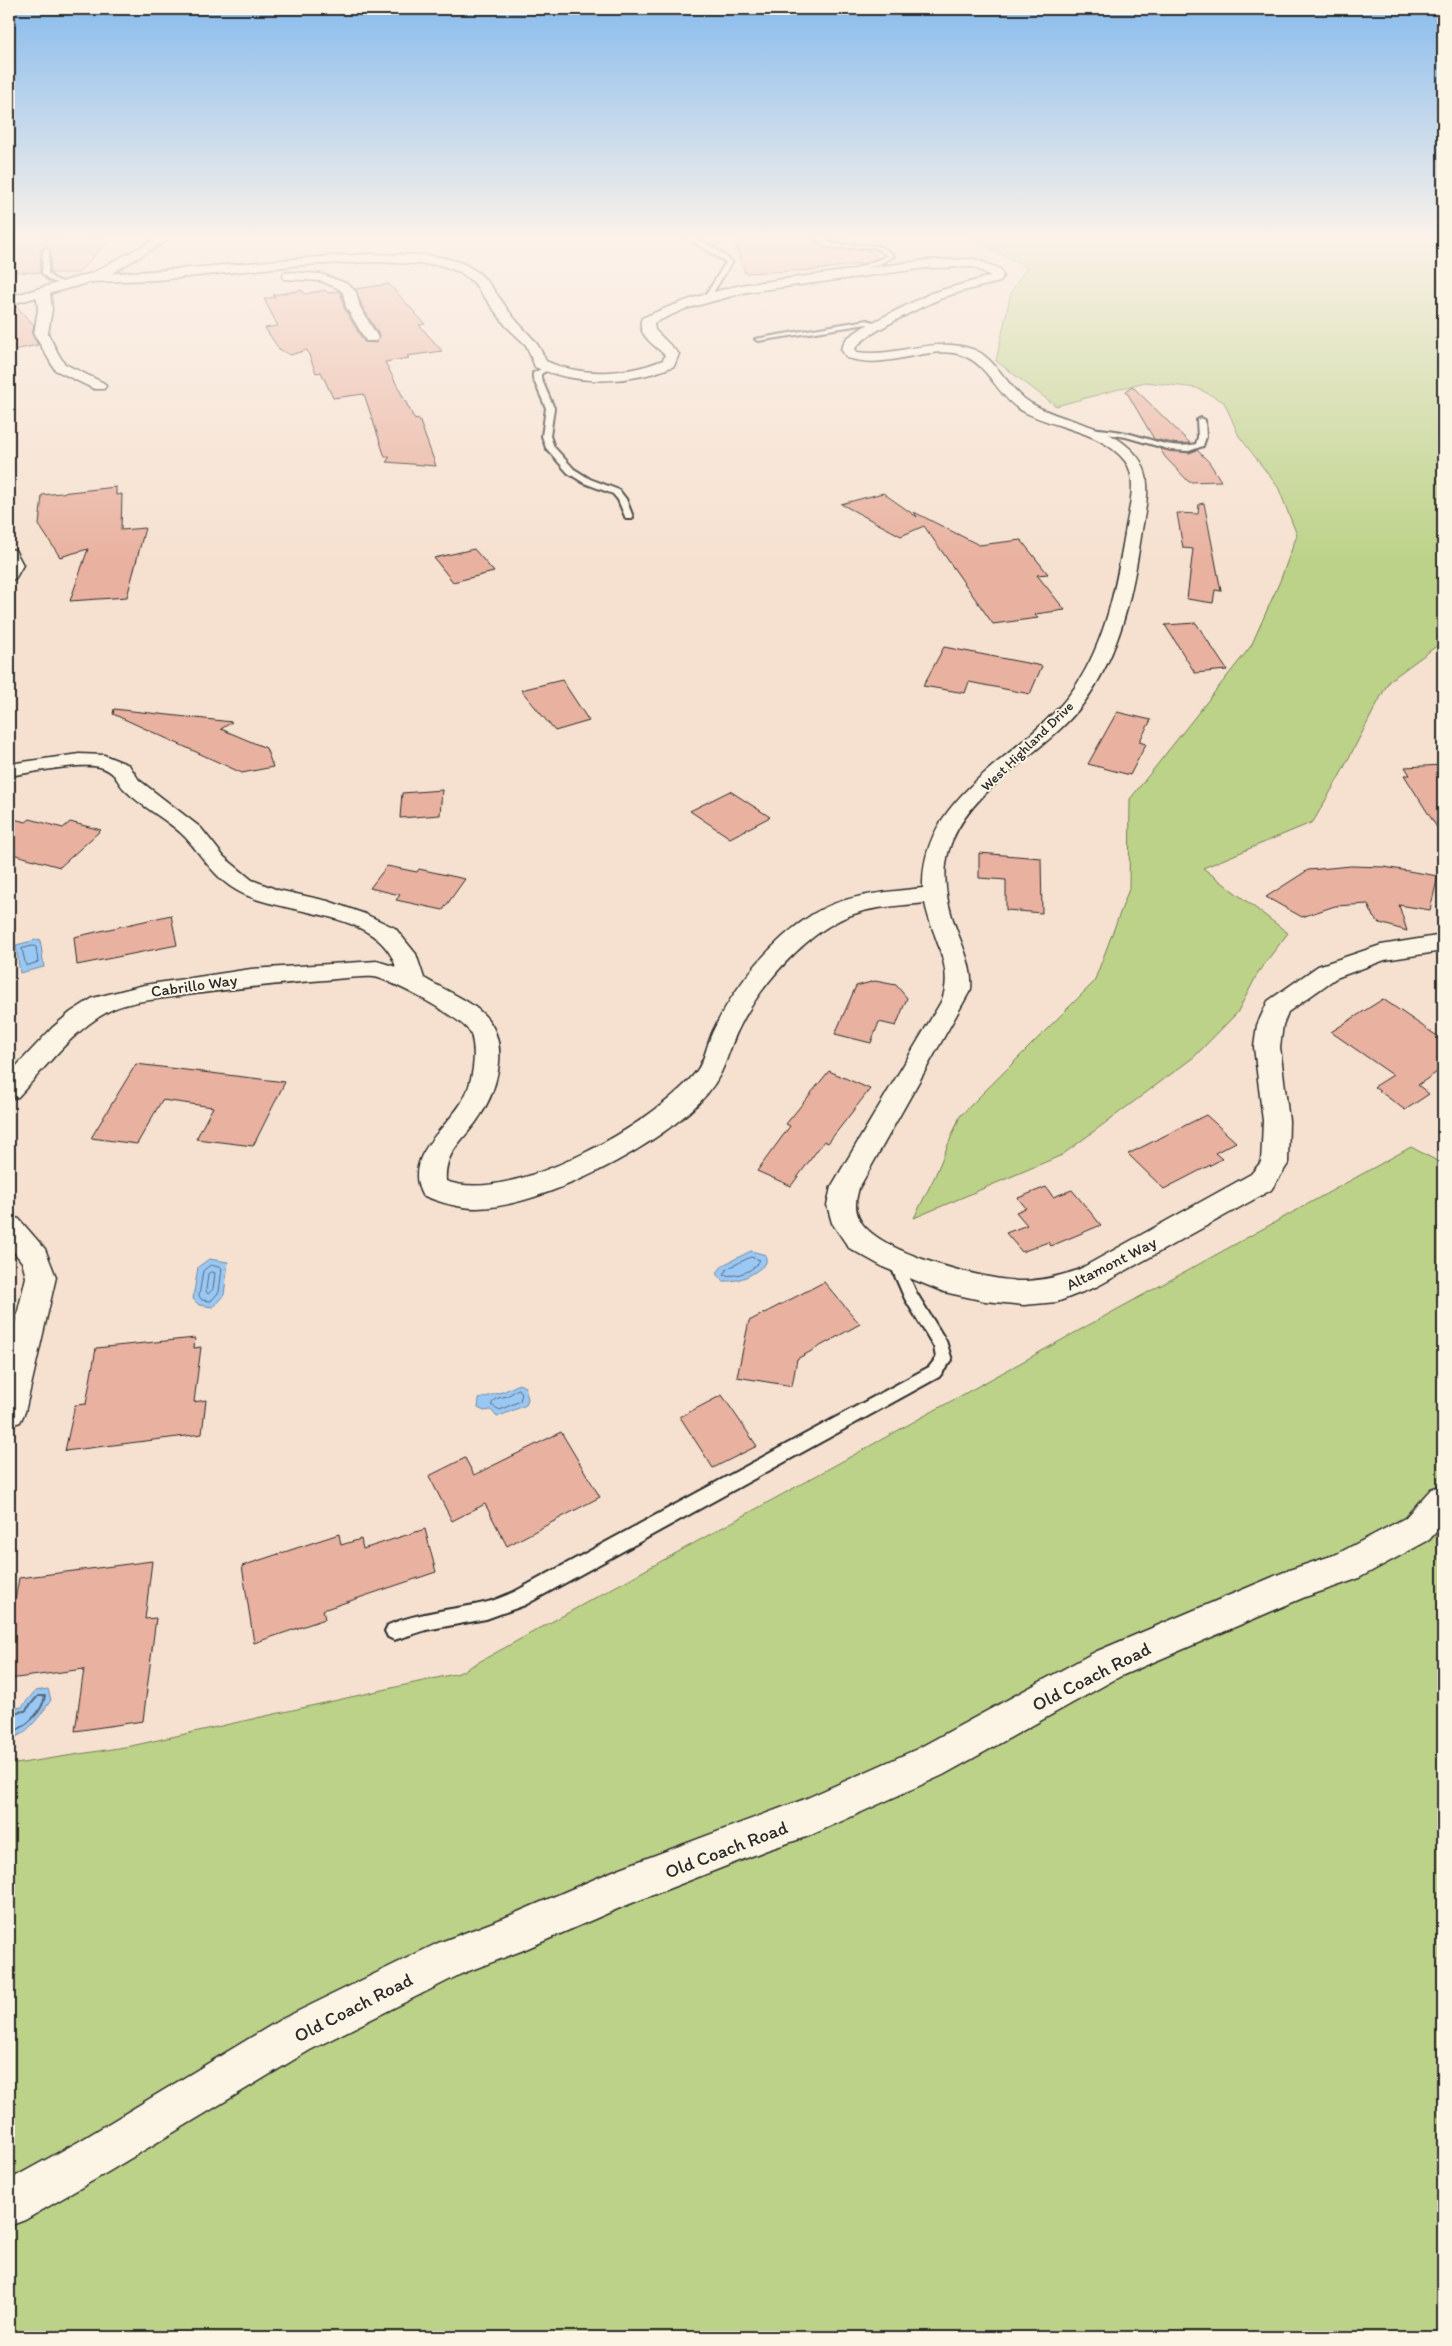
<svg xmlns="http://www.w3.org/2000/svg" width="1452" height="2346" font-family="Itim,sans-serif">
	<rect width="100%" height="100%" fill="#f6e1d0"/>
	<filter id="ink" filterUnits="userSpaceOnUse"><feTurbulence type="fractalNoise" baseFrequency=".02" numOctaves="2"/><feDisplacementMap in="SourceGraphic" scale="10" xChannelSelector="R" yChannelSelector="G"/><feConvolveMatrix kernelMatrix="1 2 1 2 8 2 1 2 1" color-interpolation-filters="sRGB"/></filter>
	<g filter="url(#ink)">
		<!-- green -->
		<g fill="#bcd288" stroke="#747e5a">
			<polygon points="954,235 1443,235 1443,644 1438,645 1389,681 1339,777 1313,822 1203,868 1288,933 1259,971 1237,1013 1194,1057 1062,1155 914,1218 935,1176 960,1116 1094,982 1129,889 1130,799 1251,646 1280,581 1297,535 1278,487 1239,436 1224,402 1197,388 1145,382 1056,406 996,361 1011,292 1027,267 971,239"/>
			<polygon points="1411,1147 1443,1164 1443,2337 9,2337 9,1765 131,1746 459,1673"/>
		</g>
		<!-- water -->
		<g fill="#9ac8f5" stroke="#6e89a4">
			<polygon points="40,939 44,967 20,973 16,945"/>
			<path d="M751 1251 766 1255V1263C754 1275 739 1282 723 1281L716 1274 723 1265Z"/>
			<polygon points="209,1259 228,1262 224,1295 213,1307 199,1305 193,1299 198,1267"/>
			<polygon points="519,1384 525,1387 528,1399 526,1405 497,1417 491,1410 484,1411 478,1408 479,1399 505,1391"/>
			<path d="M48 1689 51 1700C40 1716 28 1734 9 1740V1709L22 1707 35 1691Z"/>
		</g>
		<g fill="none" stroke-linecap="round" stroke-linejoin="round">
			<!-- shore-far1 -->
			<g stroke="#576a7c" stroke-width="1">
				<polygon points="33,946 36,947 38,962 26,966 22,949"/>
				<path d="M751 1257 760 1260C753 1272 737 1277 724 1275L727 1269Z"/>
				<polygon points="211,1265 222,1268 219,1292 211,1301 202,1300 199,1296 203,1271"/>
				<polygon points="211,1272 215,1273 213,1289 208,1294 206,1291 208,1274"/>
				<polygon points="519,1389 522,1393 520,1401 500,1410 491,1405 495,1399 507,1396"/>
			</g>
			<!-- shore -->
			<path stroke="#576a7c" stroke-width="2" d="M9 1713 25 1711 38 1696H45C42 1714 25 1727 9 1734"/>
		</g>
		<!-- building -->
		<g fill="#e9b19f" stroke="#2b2b2b">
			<polygon points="89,235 89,239 113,236 78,273 50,273 51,250 47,246 41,250 40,273 17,272 9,242 51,236 52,239"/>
			<polygon points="732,235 815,235 817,243 824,247 841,250 866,249 878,258 866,263 815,270 745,273"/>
			<polygon points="819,235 847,235 858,243 833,242"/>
			<polygon points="389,284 425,324 419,325 442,351 407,356 409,358 385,362 415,420 419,419 436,466 386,462 390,457 385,457 364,394 333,398 321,372 316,373 307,350 290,355 279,349 265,328 278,326 264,299 275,297 273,295 302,290 305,294 325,290 328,293 339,291 341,294 344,308 364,342 376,343 380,337 362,306 355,289"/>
			<polygon points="15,305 34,325 32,335 38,345 9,351 9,307"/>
			<polygon points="1132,386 1190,443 1178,444 1154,439 1126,391"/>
			<polygon points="1160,449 1189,453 1197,450 1209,462 1221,481 1189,482 1165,457"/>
			<polygon points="116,487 116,495 122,494 121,530 145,528 127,597 70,601 88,549 60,557 39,525 42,495"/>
			<polygon points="883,493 917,517 914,512 979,545 1021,540 1048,574 1037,575 1065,610 1035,614 1038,618 993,624 924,526 901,536 841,504"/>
			<polygon points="1204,503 1221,591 1215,590 1213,603 1187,599 1193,549 1183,548 1177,513 1198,514 1199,504"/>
			<polygon points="474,549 494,572 453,582 434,558"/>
			<polygon points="1196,623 1227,670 1195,673 1165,625"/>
			<polygon points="944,647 1042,666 1030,694 969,682 965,693 923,686"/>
			<polygon points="562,680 589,721 555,731 521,690"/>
			<polygon points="114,709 232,722 221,729 266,748 273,767 242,773 113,714"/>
			<polygon points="1117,712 1151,720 1139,742 1146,744 1130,775 1088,764"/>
			<polygon points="1443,765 1443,837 1404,775 1410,775 1405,767"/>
			<polygon points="442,790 440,815 400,818 402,793"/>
			<polygon points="730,791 770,817 730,838 690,811"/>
			<polygon points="9,818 26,822 30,819 63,828 70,822 101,830 60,867 9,853"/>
			<polygon points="979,853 1041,858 1042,913 1006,910 1006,880 979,878"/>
			<polygon points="387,866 417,872 419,869 465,879 443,910 396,900 400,895 370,888"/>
			<polygon points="1351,866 1384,867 1438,876 1430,910 1399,905 1407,931 1380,923 1373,917 1368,904 1335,906 1302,917 1266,897 1308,870"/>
			<polygon points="171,915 177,945 77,965 74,937"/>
			<polygon points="875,981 896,985 907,998 896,1026 879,1022 871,1043 835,1034 856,986"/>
			<polygon points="1383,999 1443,1040 1443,1068 1418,1085 1429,1094 1405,1110 1374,1087 1393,1075 1331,1032"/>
			<polygon points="136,1064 285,1082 253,1146 196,1139 213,1107 162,1100 137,1144 91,1138"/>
			<polygon points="829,1071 870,1089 828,1143 824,1141 791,1186 757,1171 790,1126 786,1124"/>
			<polygon points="1206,1115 1236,1142 1215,1153 1222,1159 1164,1189 1128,1154"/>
			<polygon points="1046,1187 1053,1197 1072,1190 1101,1225 1051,1246 1048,1242 1022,1252 1006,1233 1027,1225 1016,1212 1026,1208 1018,1198"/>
			<polygon points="824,1282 860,1324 797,1359 792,1386 737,1377 749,1321"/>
			<polygon points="195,1338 194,1348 201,1347 194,1402 206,1400 202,1434 65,1451 75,1405 86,1404 96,1348"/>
			<polygon points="722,1395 757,1446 713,1468 680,1417"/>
			<polygon points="561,1432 600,1497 507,1546 485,1504 452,1521 429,1476 465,1458 474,1475"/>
			<polygon points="425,1529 436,1572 323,1610 325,1619 254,1643 242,1566 339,1534 341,1545 361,1539 363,1549"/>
			<polygon points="152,1561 145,1619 156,1618 143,1721 75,1731 84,1669 9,1679 9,1634 19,1578"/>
		</g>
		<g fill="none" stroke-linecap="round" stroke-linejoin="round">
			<defs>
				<g id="lane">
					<path d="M681 235C697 233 721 252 732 262L709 299 704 298 726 262Z"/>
					<path d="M816 236C823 236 826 242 833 244 855 248 876 238 894 256L880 264 845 275V273L887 256C883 252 879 250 874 248 859 245 820 255 816 236Z"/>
					<polygon points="46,248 49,250 48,273 53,278 69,285 69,287 49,280 42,273 43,250"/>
					<polygon points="867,320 883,325 880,327 867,324 758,341 755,339"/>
					<polygon points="547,366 551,368 541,374 541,378 554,408 550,436 554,447 574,469 590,479 619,490 626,499 633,517 632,519 626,519 618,500 613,494 584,483 568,473 546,448 542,436 546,408 533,378 533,373"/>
					<path d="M1201 418 1205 420 1206 437 1203 446 1189 451 1171 450 1126 437 1082 430 1086 428C1099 429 1113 430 1126 433 1149 438 1171 450 1196 444L1198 437 1197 420Z"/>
					<path d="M895 1254 900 1256 916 1292 946 1341 952 1360 939 1377 525 1605 486 1619 426 1630 394 1640 388 1637 385 1631 388 1625C419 1612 452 1610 484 1603 494 1601 504 1596 514 1592L929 1367 936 1358 934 1347 905 1299 888 1260 890 1256Z"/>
				</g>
				<g id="street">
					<path d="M371 254C407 256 458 249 485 279 496 291 504 306 515 319 530 337 536 338 546 361 581 377 627 375 663 360L665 355C655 346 635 333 642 318 676 303 710 291 747 284L927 260 975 259 1000 269 1003 276 1000 282C980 287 959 291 940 299 923 306 862 335 855 349L857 352C895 358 933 336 972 349 996 357 1007 388 1029 402 1062 423 1110 423 1136 455 1154 476 1146 505 1142 530 1133 592 1121 653 1083 704 1045 754 977 782 952 841 940 870 946 903 957 931 964 949 973 970 971 989L859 1188C856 1199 854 1207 859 1218 874 1253 989 1282 1026 1281 1045 1280 1060 1276 1078 1270L1251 1174 1261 1162 1262 1144 1263 1121 1254 1047 1257 1025 1268 1001 1318 966 1381 945 1443 935V951L1385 960 1336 978 1288 1012 1283 1025 1280 1047 1289 1121 1288 1164 1271 1190 1098 1286 1057 1302 1024 1305 985 1301 944 1292 885 1268 849 1248 832 1223 827 1205 831 1187 941 1002C956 968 931 936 925 903 902 906 876 906 854 914 809 929 761 984 740 1026 727 1051 727 1070 707 1094 665 1144 543 1207 477 1208 458 1208 439 1202 422 1195 402 1156 447 1129 463 1100 473 1082 477 1054 471 1034 466 1020 390 979 374 977 359 976 341 979 325 980 273 984 223 990 171 997 151 1000 126 1002 109 1011 72 1031 46 1067 18 1097L9 1099V1074L52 1028 71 1012 93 998 144 985 251 969 377 961 396 967C378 907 280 917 236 890 214 877 202 856 186 838 168 819 142 808 124 789 115 779 117 774 103 768 84 761 31 773 9 776V764L79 754 104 755 129 765 139 780 201 828 224 857 252 880 278 890 328 901 365 914 395 928 416 954 424 978C444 990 469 999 485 1016 512 1045 496 1095 476 1122 461 1142 444 1154 446 1181 511 1206 656 1123 696 1072 706 1059 707 1041 715 1027 736 984 772 940 813 914 845 894 887 892 923 888 920 790 1028 757 1075 687 1106 641 1116 586 1125 533 1128 512 1139 479 1125 461 1100 429 1052 429 1019 409 998 396 988 365 964 356 940 346 908 359 883 361 871 363 859 361 847 358L841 349 847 338 863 327 931 293 991 276 973 267 927 268 747 292 685 309 654 323 655 330 679 354 674 366C631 384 578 386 535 367L526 345 506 326 474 283 460 272 440 265 371 262 303 265 158 280 91 282 85 278 91 274C185 271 277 258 371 254Z"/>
					<polygon points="289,272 321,274 348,284 356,292 360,307 376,334 378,338 376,341 366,341 346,307 343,293 339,289 321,281 284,279 283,276 284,273"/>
					<polygon points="43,288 50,292 52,309 48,334 59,355 65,364 104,383 106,386 104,389 94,389 55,370 34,334 38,309 36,292"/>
					<polygon points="9,549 15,550 23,565 15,579 9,580"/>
					<polygon points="9,1216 19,1219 45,1249 56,1277 25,1412 20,1422 9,1426 9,1349 26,1277 22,1262 9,1246"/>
					<polygon points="1443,1485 1443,1524 1429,1540 1357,1579 1305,1597 1121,1676 943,1775 809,1836 767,1850 622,1907 521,1951 461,1974 310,2050 108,2172 25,2220 9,2226 9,2180 78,2142 280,2020 438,1943 504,1918 618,1869 805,1799 917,1749 1095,1652 1289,1570 1337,1554 1405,1518 1431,1489"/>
				</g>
				<polygon id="secondary" points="162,235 176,235 102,279 9,305 9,297 92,273"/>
			</defs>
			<!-- lane casing -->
			<use href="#lane" stroke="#2b2b2b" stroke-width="4"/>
			<!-- street casing -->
			<use href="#street" stroke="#2b2b2b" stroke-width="3"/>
			<!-- secondary casing -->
			<use href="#secondary" stroke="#2b2b2b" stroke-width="3"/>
			<!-- lane -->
			<use href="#lane" fill="#fcf5e5" fill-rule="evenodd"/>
			<!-- street -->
			<use href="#street" fill="#fcf5e5" fill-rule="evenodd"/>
			<!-- secondary -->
			<use href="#secondary" fill="#fcf5e5" fill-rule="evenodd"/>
		</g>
	</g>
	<!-- sky -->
	<linearGradient id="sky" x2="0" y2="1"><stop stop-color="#89bced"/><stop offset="0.42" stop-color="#fbf2ea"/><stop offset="1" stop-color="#fbf2ea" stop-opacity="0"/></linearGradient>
	<rect width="1452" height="563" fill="url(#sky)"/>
	<g text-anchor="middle" stroke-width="4" stroke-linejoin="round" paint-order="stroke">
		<!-- far-street labels -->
		<g font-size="14" fill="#2b2b2b" stroke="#fcf5e5">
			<text transform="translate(1027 746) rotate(-44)" y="5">West Highland Drive</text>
		</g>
		<!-- street labels -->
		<g font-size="16" fill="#2b2b2b" stroke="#fcf5e5">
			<text transform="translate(194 985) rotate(-8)" y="6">Cabrillo Way</text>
			<text transform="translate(1111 1263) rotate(-27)" y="6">Altamont Way</text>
		</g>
		<!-- near-street labels -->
		<g font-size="19" fill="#2b2b2b" stroke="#fcf5e5">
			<text transform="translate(1091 1676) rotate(-27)" y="7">Old Coach Road</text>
			<text transform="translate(726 1849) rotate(-21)" y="7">Old Coach Road</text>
			<text transform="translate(353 2007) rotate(-27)" y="7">Old Coach Road</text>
		</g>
	</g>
	<!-- margin -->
	<rect width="1452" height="2346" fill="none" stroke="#fcf5e5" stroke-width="30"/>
	<rect x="15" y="15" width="1422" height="2316" fill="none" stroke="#2b2b2b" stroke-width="2" filter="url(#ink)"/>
</svg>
